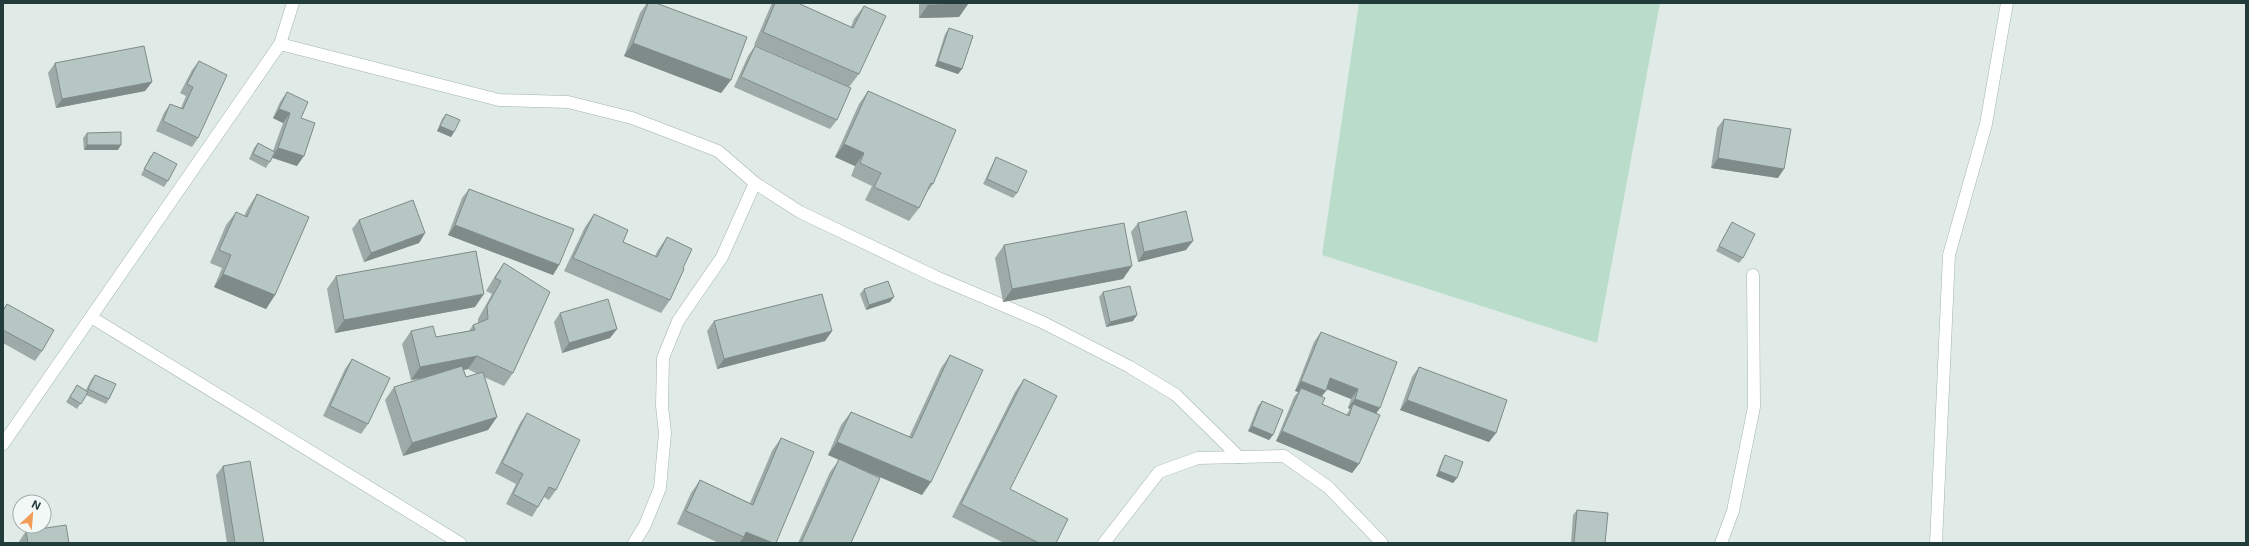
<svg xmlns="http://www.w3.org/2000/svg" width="2249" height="546" font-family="Inter,sans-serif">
	<rect width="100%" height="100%" fill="#e0ebe8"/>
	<!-- green -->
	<polygon fill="#b9ddca" points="1359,3 1660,3 1597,343 1322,255"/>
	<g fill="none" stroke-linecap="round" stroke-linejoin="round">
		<defs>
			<g id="minor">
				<polyline points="280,44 499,100 568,102 632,118 718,151 755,183 800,212 936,277 1042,322 1130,367 1176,395 1239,457"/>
				<polyline points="91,317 460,543"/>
				<polyline points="3,444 280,44 293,3"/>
				<polyline points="634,543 645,525 660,488 665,433 662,406 663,358 678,321 722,257 755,183"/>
				<polyline points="1104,543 1159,472 1198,458 1284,456 1328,487 1382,543"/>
				<polyline points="1721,543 1733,511 1754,407 1753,275"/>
				<polyline points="1936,543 1949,255 1986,124 2007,3"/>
			</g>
		</defs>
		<!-- minor casing -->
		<use href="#minor" stroke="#a3b3b0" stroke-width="13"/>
		<!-- minor -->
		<use href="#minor" stroke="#fff" stroke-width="12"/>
	</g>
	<!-- wall -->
	<g fill="#9daaa7" fill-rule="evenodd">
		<polygon points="647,3 656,3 731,80 721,93 624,56 640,13"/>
		<polygon points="772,3 801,3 800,4 851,27 854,19 864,6 859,74 849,87 754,45"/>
		<polygon points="919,3 984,3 968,4 959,17 919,18"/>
		<polygon points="949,28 962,69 958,74 935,66 945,34"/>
		<polygon points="755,46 837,120 830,129 734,87 748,56"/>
		<polygon points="199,61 198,138 192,147 156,131 164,113 170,104 181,108 186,96 180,93 192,70"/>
		<polygon points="55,63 152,82 145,91 56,108 48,73"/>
		<polygon points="868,91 933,184 925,195 919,208 909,221 865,200 872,186 851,176 855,166 835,157 859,104"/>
		<polygon points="287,92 301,118 297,166 272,158 266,168 249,159 254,148 258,143 273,151 283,123 273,118 280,102"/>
		<polygon points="446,114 454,132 451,137 437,131 442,119"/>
		<polygon points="1724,119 1778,178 1711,168 1717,128"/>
		<polygon points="87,133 118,150 84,150 83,138"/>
		<polygon points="154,152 168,181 164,187 141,175 150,157"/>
		<polygon points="996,157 1017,193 1013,198 983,184 993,163"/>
		<polygon points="469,189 559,265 553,275 448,235 462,198"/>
		<polygon points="257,194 275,295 266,309 214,287 222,268 210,263 226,225 236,212 244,216 248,208"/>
		<polygon points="594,214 623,242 655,256 658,250 667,237 670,300 661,313 564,271 585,227"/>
		<polygon points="359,220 425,233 419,243 364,262 352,229"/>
		<polygon points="1732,222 1743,258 1739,263 1716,251 1729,227"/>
		<polygon points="1138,223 1186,250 1138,262 1131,232"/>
		<polygon points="1004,245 1123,279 1003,302 995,258"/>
		<path d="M504 263 513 373 504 386 484 377 497 417 488 430 403 456 385 400 394 387 424 378 411 380 402 344 411 331 436 337 469 331 473 325 478 323V319L492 294 486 291 495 276ZM468 369 477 374 466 377 464 370Z"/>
		<polygon points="336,276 475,307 335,333 327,289"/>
		<polygon points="864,289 890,302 866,310 860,294"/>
		<polygon points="1103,292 1133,321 1106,327 1099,297"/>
		<polygon points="7,304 42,351 35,361 3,343 3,309"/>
		<polygon points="560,313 617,329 610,338 562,353 554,322"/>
		<polygon points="714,321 832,331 825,341 717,369 707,331"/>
		<path d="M1321 332 1376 413 1359 464 1352 473 1276 441 1294 397 1298 392 1295 391 1314 342ZM1326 389 1351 399 1348 408 1350 409 1346 415 1322 404V396Z"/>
		<polygon points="950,355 922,495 866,471 851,543 798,543 830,472 839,460 828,455 841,425 851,412 909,437 941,368"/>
		<polygon points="352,359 368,424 361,434 323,416 345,369"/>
		<polygon points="1419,367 1496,433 1489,442 1400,410 1412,377"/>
		<polygon points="95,375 109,399 106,404 86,395 77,409 66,402 77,385 86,390 91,380"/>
		<polygon points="1024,379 1010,489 1056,543 1004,543 952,517 1015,392"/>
		<polygon points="1262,401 1273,435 1269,440 1248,431 1258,406"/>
		<polygon points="527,413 556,490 549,500 544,497 532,517 506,504 516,484 495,473 520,423"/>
		<polygon points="781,438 776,543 719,543 677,524 691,493 700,480 750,503 772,451"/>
		<polygon points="1445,455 1457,478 1453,483 1436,476 1442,460"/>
		<polygon points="223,466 264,543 227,543 216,475"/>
		<polygon points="1577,510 1605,543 1571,543 1573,515"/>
		<polygon points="26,531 69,543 18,543"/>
	</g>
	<!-- shaded-wall -->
	<g fill="#7f8b88">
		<polygon points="968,4 959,17 919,18 928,5"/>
		<polygon points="633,43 731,80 721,93 624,56"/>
		<polygon points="938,61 962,69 958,74 935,66"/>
		<polygon points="152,82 145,91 56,108 62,99"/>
		<polygon points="279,109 290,113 283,123 273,118"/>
		<polygon points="440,126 454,132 451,137 437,131"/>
		<polygon points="844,144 864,153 855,166 835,157"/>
		<polygon points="87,145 121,145 118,150 84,150"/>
		<polygon points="278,148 304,156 297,166 271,157"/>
		<polygon points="1718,158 1784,169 1778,178 1711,168"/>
		<polygon points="455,225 559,265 553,275 448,235"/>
		<polygon points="425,233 419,243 364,262 371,253"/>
		<polygon points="1193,241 1186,250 1138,262 1144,252"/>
		<polygon points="1132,266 1123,279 1003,302 1012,289"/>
		<polygon points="223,274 275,295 266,309 214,287"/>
		<polygon points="484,294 475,307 335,333 344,320"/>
		<polygon points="894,297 890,302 866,310 869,305"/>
		<polygon points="1137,315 1133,321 1106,327 1110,322"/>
		<polygon points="617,329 610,338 562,353 569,343"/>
		<polygon points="832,331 825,341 717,369 724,359"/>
		<polygon points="477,356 468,369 411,380 420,367"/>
		<polygon points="1330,378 1358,389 1351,399 1324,388"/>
		<polygon points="1301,381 1326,391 1319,400 1301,388 1298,392 1295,391"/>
		<polygon points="1355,399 1380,408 1373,418 1353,404 1350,409 1348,408"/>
		<polygon points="1407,400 1496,433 1489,442 1400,410"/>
		<polygon points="497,417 488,430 403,456 412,443"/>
		<polygon points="1252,426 1273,435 1269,440 1248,431"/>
		<polygon points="1282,431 1359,464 1352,473 1276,441"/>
		<polygon points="837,442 931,482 922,495 828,455"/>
		<polygon points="1439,471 1457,478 1453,483 1436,476"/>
		<polygon points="746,532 773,543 739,543 744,537"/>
	</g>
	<!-- building -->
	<g fill="#b6c6c2" stroke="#7f8b88">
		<polygon points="648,3 656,3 747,37 731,80 633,43"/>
		<polygon points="775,3 801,3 800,4 853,28 864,6 886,16 859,74 763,32"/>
		<polygon points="928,3 968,3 968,4 928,5"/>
		<polygon points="949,28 973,36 962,69 938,61"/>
		<polygon points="144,46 152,82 62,99 55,63"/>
		<polygon points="755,46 851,88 837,120 741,77"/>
		<polygon points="199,61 227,75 198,138 163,121 170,104 183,109 193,87 187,84"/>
		<polygon points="868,91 956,130 933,184 931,183 919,208 874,187 881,173 860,163 864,153 844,144"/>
		<polygon points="287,92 308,102 301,118 315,123 304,156 278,148 290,113 279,109"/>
		<polygon points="446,114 460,120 454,132 440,126"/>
		<polygon points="1724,119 1791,129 1784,169 1718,158"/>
		<polygon points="121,132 121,145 87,145 87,133"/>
		<polygon points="258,143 275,152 270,162 253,154"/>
		<polygon points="154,152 177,164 168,181 144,169"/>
		<polygon points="996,157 1027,171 1017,193 987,179"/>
		<polygon points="469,189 574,229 559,265 455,225"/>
		<polygon points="257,194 309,217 275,295 223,274 231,255 219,250 236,212 247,217"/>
		<polygon points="413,200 425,233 371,253 359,220"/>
		<polygon points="1186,211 1193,241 1144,252 1138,223"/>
		<polygon points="594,214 628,230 623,242 657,257 667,237 692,249 683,268 684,269 670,300 573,258"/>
		<polygon points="1732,222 1755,234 1743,258 1719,246"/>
		<polygon points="1124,223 1132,266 1012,289 1004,245"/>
		<polygon points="476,251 484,294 344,320 336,276"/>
		<polygon points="504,263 550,292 513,373 477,356 420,367 411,331 433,326 436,337 475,330 473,325 488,319 487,306 501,281 495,278"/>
		<polygon points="888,281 894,297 869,305 864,289"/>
		<polygon points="1130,286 1137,315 1110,322 1103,292"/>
		<polygon points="822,294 832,331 724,359 714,321"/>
		<polygon points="608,299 617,329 569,343 560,313"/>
		<polygon points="7,304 54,330 42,351 3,330 3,311"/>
		<polygon points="1321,332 1397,362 1380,408 1355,399 1358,389 1330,378 1326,391 1301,381"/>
		<polygon points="950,355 983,370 931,482 837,442 851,412 912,438"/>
		<polygon points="352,359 390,378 368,424 330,406"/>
		<polygon points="462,366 466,377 483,372 497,417 412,443 394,387"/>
		<polygon points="1419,367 1507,400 1496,433 1407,400"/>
		<polygon points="95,375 116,384 109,399 88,389"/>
		<polygon points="1024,379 1057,396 1010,489 1068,519 1056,543 1039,543 961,504"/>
		<polygon points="77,385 88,392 81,404 70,397"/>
		<polygon points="1301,388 1325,398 1322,404 1349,416 1353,404 1380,415 1359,464 1282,431"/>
		<polygon points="1262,401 1283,410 1273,435 1252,426"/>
		<polygon points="527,413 580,440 556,490 549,487 538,507 513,494 523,474 502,463"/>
		<polygon points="781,438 814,452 776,543 773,543 746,532 744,537 686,511 700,480 753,505"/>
		<polygon points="1445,455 1463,462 1457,478 1439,471"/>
		<polygon points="839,459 880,478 851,543 801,543"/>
		<polygon points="250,461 264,543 235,543 223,466"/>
		<polygon points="1577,510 1608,513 1605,543 1574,543"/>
		<polygon points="66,525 69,543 28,543 26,531"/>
	</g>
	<!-- border -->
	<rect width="2249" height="546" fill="none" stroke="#213c3a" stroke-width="8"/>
	<!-- north arrow -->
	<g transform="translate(32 514) rotate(26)"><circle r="19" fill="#f1f8f6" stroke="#9eadab"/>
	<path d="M0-3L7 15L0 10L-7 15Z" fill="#f29c57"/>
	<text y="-6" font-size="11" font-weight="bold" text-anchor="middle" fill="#213c3a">N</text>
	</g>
</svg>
